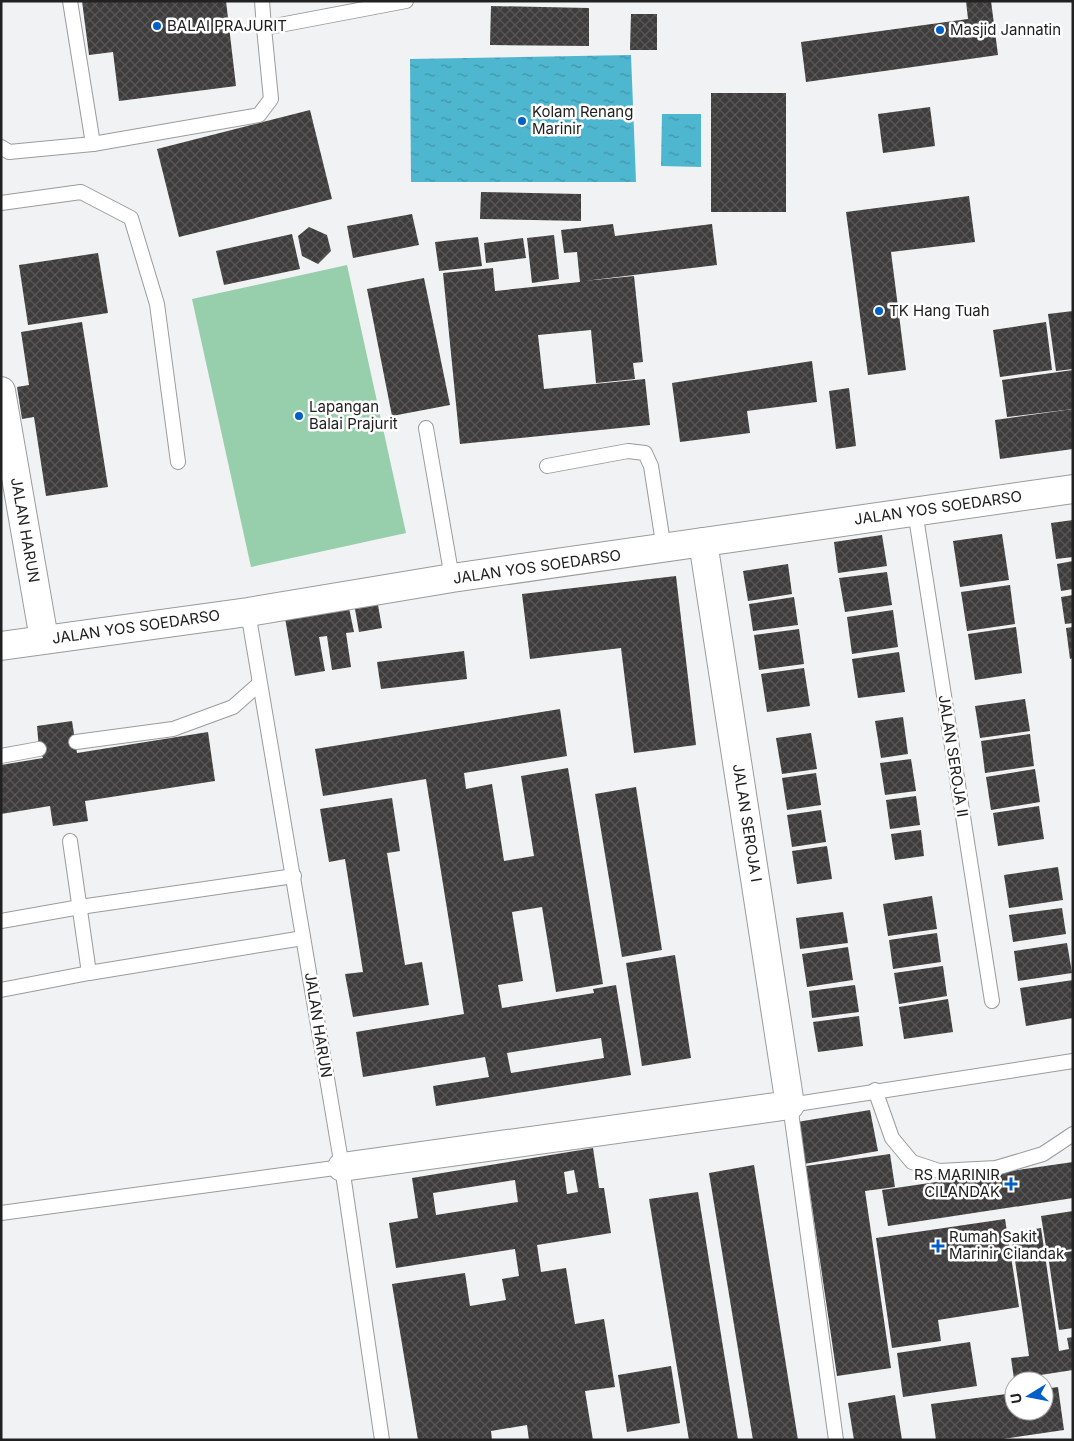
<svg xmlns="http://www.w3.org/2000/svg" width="1074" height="1441" font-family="Inter,sans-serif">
	<defs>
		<pattern id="water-ripples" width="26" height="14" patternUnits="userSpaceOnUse" patternTransform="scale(1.25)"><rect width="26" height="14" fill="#4eb6cf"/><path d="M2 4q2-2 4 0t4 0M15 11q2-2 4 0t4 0" fill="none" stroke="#4094a8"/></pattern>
		<pattern id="building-cross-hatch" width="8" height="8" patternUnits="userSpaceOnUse" patternTransform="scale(1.25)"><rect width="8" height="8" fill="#3f3d3c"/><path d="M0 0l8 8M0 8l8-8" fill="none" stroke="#585656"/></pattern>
	</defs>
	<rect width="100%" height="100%" fill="#f0f2f4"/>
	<!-- pitch -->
	<polygon fill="#97ceab" points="347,265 406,533 251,567 192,299"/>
	<!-- water -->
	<g fill="url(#water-ripples)">
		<polygon points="631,55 636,182 411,182 410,59"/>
		<polygon points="662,114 701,114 701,167 661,166"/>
	</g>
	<!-- building -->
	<g fill="url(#building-cross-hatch)" fill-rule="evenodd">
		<polygon points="82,1 226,1 236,86 119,101 113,52 89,55"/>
		<polygon points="966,1 991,1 998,55 806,82 801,42 968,19"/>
		<polygon points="491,6 589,8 589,46 490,45"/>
		<polygon points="631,14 657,14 657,50 630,50"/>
		<rect x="711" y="93" width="75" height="119"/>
		<polygon points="930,107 935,146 883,153 878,114"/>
		<polygon points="310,110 332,199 179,237 157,149"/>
		<polygon points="481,192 581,194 581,221 480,219"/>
		<polygon points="969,196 975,242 891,252 906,370 868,375 846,212"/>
		<polygon points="412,214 419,245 353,258 347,226"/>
		<polygon points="613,224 615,236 712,224 717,265 584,281 634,276 643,362 633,363 635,379 596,383 591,330 538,335 544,389 645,379 650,425 460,444 443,273 493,268 495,291 580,282 577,252 564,253 561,230"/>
		<polygon points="309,227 327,235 331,251 318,264 302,256 298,236"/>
		<polygon points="292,234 300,269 224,285 216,251"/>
		<polygon points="554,235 559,279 532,283 527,238"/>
		<polygon points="478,237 482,266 439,271 435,242"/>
		<polygon points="523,238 526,258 486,263 484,243"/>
		<polygon points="98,253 108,313 28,325 19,265"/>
		<polygon points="424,278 450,405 392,416 367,289"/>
		<polygon points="1073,311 1073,369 1056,371 1048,314"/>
		<polygon points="82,322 108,487 46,496 34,417 22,419 17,387 29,385 21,332"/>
		<polygon points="1046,322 1052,370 1000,377 993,330"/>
		<polygon points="812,361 817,402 747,411 750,433 680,442 672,383"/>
		<polygon points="1073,370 1073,409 1007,417 1002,380"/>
		<polygon points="849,388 856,446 836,449 829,391"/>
		<polygon points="1073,409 1073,449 1000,459 995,420"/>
		<polygon points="1073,520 1073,557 1056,559 1051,523"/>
		<polygon points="1002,534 1009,580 960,587 953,541"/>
		<polygon points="882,535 887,566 838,573 834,542"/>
		<polygon points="1073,561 1073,589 1061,591 1057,564"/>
		<polygon points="788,564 792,594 748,601 743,571"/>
		<polygon points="887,572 892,605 845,612 839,578"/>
		<polygon points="676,576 696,745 634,753 621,648 530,659 522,594"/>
		<polygon points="1010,585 1015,624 967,631 961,592"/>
		<polygon points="1073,595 1073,623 1065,624 1061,597"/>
		<polygon points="794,597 798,625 753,631 749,604"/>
		<polygon points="378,605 382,628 359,632 355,609"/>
		<polygon points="349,608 354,632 346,633 351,667 332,670 327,636 319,637 325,671 295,676 285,618"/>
		<polygon points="893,610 898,647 852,654 847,617"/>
		<polygon points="1016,627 1022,673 975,680 968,634"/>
		<polygon points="1073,627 1073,658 1070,659 1066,628"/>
		<polygon points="799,629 804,664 759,670 754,635"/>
		<polygon points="464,651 467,679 381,689 377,662"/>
		<polygon points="899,652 905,692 858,698 852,659"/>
		<polygon points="804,668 810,706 767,712 761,674"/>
		<polygon points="1025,699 1030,731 980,738 975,706"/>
		<path d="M560 709 567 756 464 773 466 789 492 784 504 861 534 856 521 776 568 768 603 984 556 992 542 907 512 912 523 981 498 985 502 1008 594 993 593 989 616 985 631 1075 436 1106 433 1086 489 1077 485 1057 363 1077 356 1032 464 1014 426 779 323 796 315 749ZM601 1038 604 1058 511 1073 507 1053Z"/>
		<polygon points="903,717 908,754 881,758 875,721"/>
		<polygon points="72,721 77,753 208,732 215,781 85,801 88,821 53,826 50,806 1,814 1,765 43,758 39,749 37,726"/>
		<polygon points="811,733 817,769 782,774 776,738"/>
		<polygon points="1030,734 1034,766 985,773 981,741"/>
		<polygon points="911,759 916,791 885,795 880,763"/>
		<polygon points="1035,769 1040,802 991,810 986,777"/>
		<polygon points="816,773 821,805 787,810 782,778"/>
		<polygon points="636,787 662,950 622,957 595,794"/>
		<polygon points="916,796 920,825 890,829 886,800"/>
		<polygon points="392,798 400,851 387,853 405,965 422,962 429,1005 353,1017 345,974 363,972 345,859 329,862 320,809"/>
		<polygon points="1039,806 1044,839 998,846 993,813"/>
		<polygon points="821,810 826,842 792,847 787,815"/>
		<polygon points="921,830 924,856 895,860 891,834"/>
		<polygon points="827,846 832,879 797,884 792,851"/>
		<polygon points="1058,867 1063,900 1009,908 1004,875"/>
		<polygon points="932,896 937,929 888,936 883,904"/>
		<polygon points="1062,908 1066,934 1013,942 1009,915"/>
		<polygon points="843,912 848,943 800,949 796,918"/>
		<polygon points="937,933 941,962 893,969 889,940"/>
		<polygon points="1067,943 1072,973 1018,981 1014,951"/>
		<polygon points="848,947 853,980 807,987 802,954"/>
		<polygon points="675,955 691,1058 642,1066 626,963"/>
		<polygon points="943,966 947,996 899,1004 894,973"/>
		<polygon points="1073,980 1073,1018 1026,1026 1020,988"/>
		<polygon points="855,985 859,1012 812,1018 809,991"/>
		<polygon points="948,999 953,1032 904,1039 899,1007"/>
		<polygon points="859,1016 863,1046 818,1052 813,1022"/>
		<polygon points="870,1110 878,1151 804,1164 797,1122"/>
		<path d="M593 1148 599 1188H604L611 1233 537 1245 541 1272 566 1268 575 1324 604 1319 615 1387 585 1391 593 1440H529L527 1425 491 1431 492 1440H418L392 1284 465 1273 470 1306 506 1300 502 1279 519 1276 515 1249 396 1268 389 1223 418 1218 412 1178ZM574 1170 578 1192 567 1194 564 1172ZM515 1180 518 1202 436 1215 433 1193Z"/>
		<polygon points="890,1154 895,1187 865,1191 891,1368 837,1376 806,1166"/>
		<polygon points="1073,1162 1073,1198 888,1226 882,1190"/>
		<polygon points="754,1165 798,1440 753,1440 709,1173"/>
		<polygon points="698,1192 738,1440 689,1440 649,1199"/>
		<polygon points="1073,1211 1073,1249 1047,1253 1041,1216"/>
		<polygon points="1005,1219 1019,1307 938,1320 941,1341 892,1348 876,1238"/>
		<polygon points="1041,1228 1059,1351 1069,1349 1067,1338 1073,1337 1073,1370 1014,1379 1011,1358 1029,1356 1011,1233"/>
		<polygon points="1073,1251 1073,1328 1059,1330 1048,1255"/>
		<polygon points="970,1342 977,1386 903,1397 897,1353"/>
		<polygon points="671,1366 680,1423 627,1432 618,1375"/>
		<polygon points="1058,1387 1064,1430 996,1440 936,1440 931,1404 1014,1393 1014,1411 1044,1411 1044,1389"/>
		<polygon points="895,1395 902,1440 854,1440 848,1403"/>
	</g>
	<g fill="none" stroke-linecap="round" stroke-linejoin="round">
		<defs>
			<g id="service">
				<polyline points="70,1 93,144"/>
				<polyline points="262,1 264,28"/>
				<polyline points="1,147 9,152 93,144 259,115 271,99 264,28 406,1"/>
				<polyline points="1,203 81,192 131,218 157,304 178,462"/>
				<polyline points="426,428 452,578"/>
				<polyline points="547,466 628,451 645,453 651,466 664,549"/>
				<polyline points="915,511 992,1001"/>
				<polyline points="248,612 342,1167 382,1440"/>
				<polyline points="76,742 173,729 233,707 259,684"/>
				<polyline points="1,756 39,749"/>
				<polyline points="70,841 89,973"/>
				<polyline points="1,921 80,907 294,876"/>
				<polyline points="1,990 89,973 303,938"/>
				<polyline points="875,1090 892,1138 912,1162 939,1171 996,1168 1043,1154 1073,1134"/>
				<polyline points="1,1213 342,1167"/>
				<polyline points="836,1440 790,1105 1073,1061"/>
			</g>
			<g id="minor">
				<polyline points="1,391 44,639"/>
				<polyline points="1,646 248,612 452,578 1073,489"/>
				<polyline points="342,1167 790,1105 703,542"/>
			</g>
		</defs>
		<!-- service casing -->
		<use href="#service" stroke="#999b9d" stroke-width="16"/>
		<!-- minor casing -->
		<use href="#minor" stroke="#999b9d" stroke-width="30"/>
		<!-- service -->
		<use href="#service" stroke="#fff" stroke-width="14"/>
		<!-- minor -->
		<use href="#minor" stroke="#fff" stroke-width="28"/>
	</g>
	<!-- markers -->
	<g fill="#015fc8" stroke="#fff" stroke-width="2">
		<circle cx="157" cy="26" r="5"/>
		<circle cx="940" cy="30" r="5"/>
		<circle cx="522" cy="121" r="5"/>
		<circle cx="879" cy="311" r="5"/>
		<circle cx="299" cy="416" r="5"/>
		<path d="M1008.5 1176.5h5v5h5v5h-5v5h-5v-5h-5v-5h5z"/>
		<path d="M935.5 1238.5h5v5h5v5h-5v5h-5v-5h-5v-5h5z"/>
	</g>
	<g text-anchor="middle" stroke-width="5" stroke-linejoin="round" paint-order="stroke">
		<!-- poi labels -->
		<g font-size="15" fill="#212122" stroke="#fff" text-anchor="start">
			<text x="167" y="31">BALAI PRAJURIT</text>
			<text x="950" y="35">Masjid Jannatin</text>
			<text x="532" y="117">Kolam Renang<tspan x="532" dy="17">Marinir</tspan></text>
			<text x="889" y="316">TK Hang Tuah</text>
			<text x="309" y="412">Lapangan<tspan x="309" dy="17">Balai Prajurit</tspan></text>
			<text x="1000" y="1180" text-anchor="end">RS MARINIR<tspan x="1000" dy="17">CILANDAK</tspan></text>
			<text x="949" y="1242">Rumah Sakit<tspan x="949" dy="17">Marinir Cilandak</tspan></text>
		</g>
		<!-- street labels -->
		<g font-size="15" fill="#212122" stroke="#fff">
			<text transform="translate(938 508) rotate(-8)" y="5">JALAN YOS SOEDARSO</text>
			<text transform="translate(25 530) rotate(80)" y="5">JALAN HARUN</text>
			<text transform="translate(537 567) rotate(-8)" y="5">JALAN YOS SOEDARSO</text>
			<text transform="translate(136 627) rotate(-8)" y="5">JALAN YOS SOEDARSO</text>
			<text transform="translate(953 756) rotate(81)" y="5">JALAN SEROJA II</text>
			<text transform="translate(747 823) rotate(81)" y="5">JALAN SEROJA I</text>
			<text transform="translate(318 1025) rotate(81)" y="5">JALAN HARUN</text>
		</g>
	</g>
	<!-- border -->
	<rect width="1074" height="1441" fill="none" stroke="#212122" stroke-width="5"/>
	<!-- north arrow -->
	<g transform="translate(1029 1396) rotate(260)"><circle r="24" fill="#ffffff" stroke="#a6a6a7"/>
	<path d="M0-4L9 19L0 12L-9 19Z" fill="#015fc8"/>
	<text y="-8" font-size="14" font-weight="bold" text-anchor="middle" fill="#212122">U</text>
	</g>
</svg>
